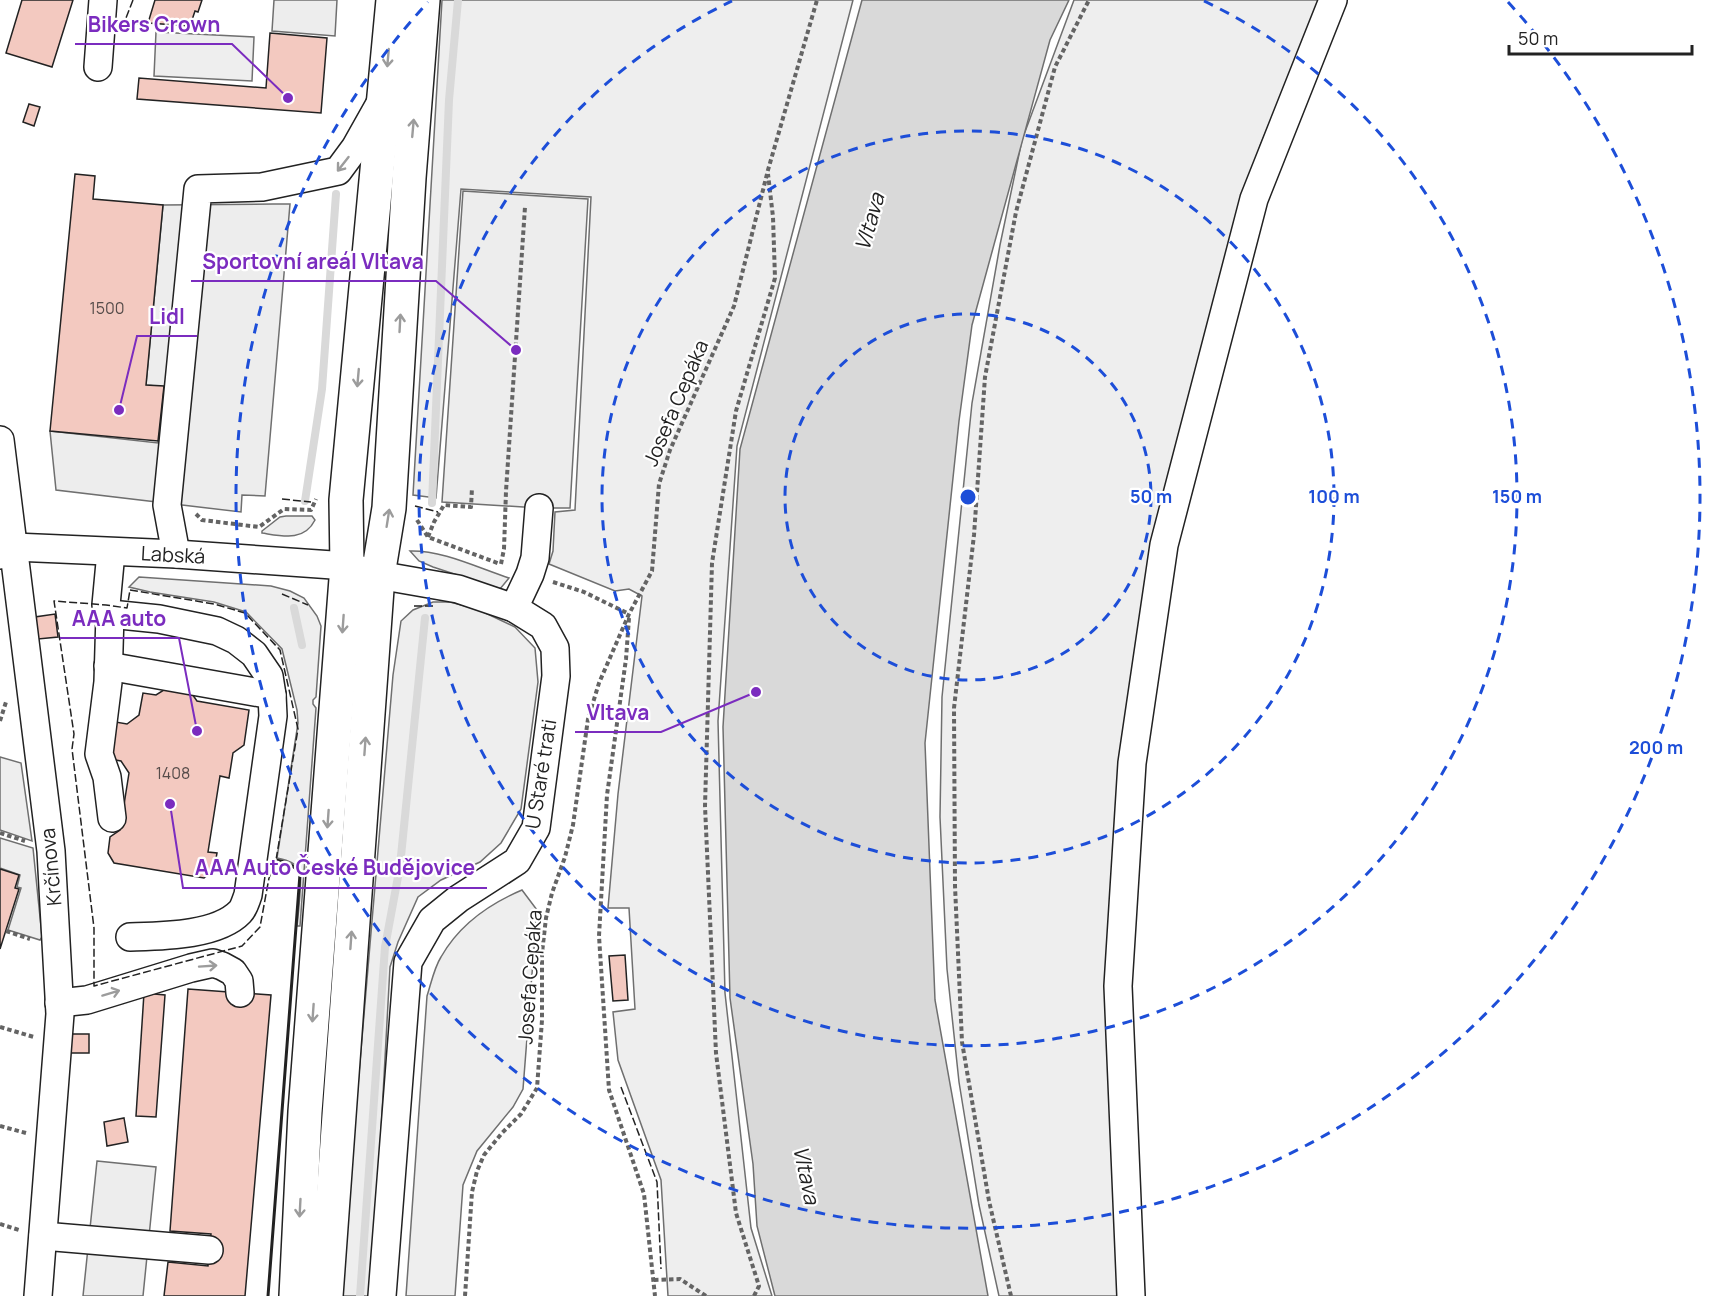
<svg xmlns="http://www.w3.org/2000/svg" width="1719" height="1296" font-family="Manrope,sans-serif">
	<rect width="100%" height="100%" fill="#fff"/>
	<!-- green -->
	<g fill="#eee" stroke="#6f6f6f" stroke-width="1.5">
		<polygon points="442,0 853,0 737,446 718,721 725,993 751,1228 772,1296 668,1296 661,1180 618,1060 613,1012 635,1009 629,908 608,908 618,794 642,596 629,589 615,591 549,564 553,551 555,512 575,510 591,197 461,189 436,498 413,495"/>
		<polygon points="1074,0 1321,0 1260,146 1214,303 1121,836 1124,1296 999,1296 979,1205 959,1082 947,969 940,817 942,697 972,403 1000,245 1022,140"/>
		<polygon points="156,32 254,37 252,81 154,76"/>
		<path d="M286 516H312L315 520C304 542 282 536 262 533V531L280 517Z"/>
		<path d="M410 551C442 550 478 568 509 578L500 589 433 567 419 561Z"/>
		<path d="M139 577 271 586 290 591 304 598 317 616 321 626 316 697 313 700V704L316 708 300 926H297C298 916 302 881 300 873 297 862 286 860 277 858L298 723 297 710 282 649 246 612 214 602 150 592 129 587Z"/>
		<polygon points="433,602 450,602 477,609 515,627 535,648 538,682 521,809 501,843 480,862 441,880 418,897 398,942 390,967 372,1296 340,1296 393,675 401,621 413,610"/>
		<polygon points="0,757 21,763 32,841 0,830"/>
		<polygon points="0,838 33,848 42,937 40,940 8,930 21,888 17,887 20,875 0,868"/>
		<path d="M522 890 537 910 523 1089 513 1107 477 1151 463 1185 455 1296H406L427 996C431 984 434 968 441 957 459 925 489 904 522 890Z"/>
	</g>
	<!-- parking -->
	<g fill="#ededed" stroke="#6f6f6f" stroke-width="1.5">
		<polygon points="274,0 337,0 335,36 272,31"/>
		<polygon points="463,191 588,199 570,508 539,508 442,502"/>
		<polygon points="273,204 290,204 265,496 242,495 241,512 56,490 50,431 158,443 164,387 146,385 163,205"/>
		<polygon points="97,1161 156,1167 143,1296 83,1296"/>
	</g>
	<!-- water -->
	<polygon fill="#d9d9d9" stroke="#6f6f6f" stroke-width="1.5" points="862,0 1069,0 1050,40 972,325 959,421 925,743 935,1000 988,1296 775,1296 757,1226 753,1164 730,998 723,727 740,449"/>
	<g fill="none" stroke-linecap="round" stroke-linejoin="round">
		<!-- stream -->
		<g stroke="#d9d9d9" stroke-width="8">
			<polyline points="305,501 322,389 336,194"/>
			<polyline points="432,503 449,100 458,0"/>
			<polyline points="294,608 302,645"/>
			<polyline points="360,1296 385,947 400,866 425,618"/>
		</g>
	</g>
	<!-- building -->
	<g fill="#f3c9c0" stroke="#222" stroke-width="1.5">
		<polygon points="22,0 73,0 52,67 6,53"/>
		<polygon points="155,0 202,0 198,12 195,11 190,26 148,23"/>
		<polygon points="270,33 327,38 321,113 137,99 139,78 266,88"/>
		<polygon points="29,104 40,107 34,126 23,122"/>
		<polygon points="75,174 95,176 93,199 163,205 146,385 164,386 158,441 50,431"/>
		<polygon points="55,614 58,637 38,639 35,617"/>
		<polygon points="167,688 190,691 197,701 249,710 244,745 233,753 229,778 220,776 208,852 217,853 214,870 204,878 114,863 108,853 110,837 120,830 129,773 121,761 104,758 110,721 127,724 139,715 143,693 156,695"/>
		<polygon points="0,869 19,875 15,888 19,889 0,949"/>
		<polygon points="625,955 628,1000 613,1001 609,956"/>
		<polygon points="188,989 271,995 245,1296 164,1296 168,1262 208,1266 211,1234 170,1231"/>
		<polygon points="144,993 165,995 156,1117 136,1116"/>
		<rect x="70" y="1034" width="19" height="19"/>
		<polygon points="124,1118 128,1142 107,1146 104,1122"/>
	</g>
	<g fill="none" stroke-linecap="round" stroke-linejoin="round">
		<defs>
			<g id="minor">
				<polyline points="98,67 103,0"/>
				<polyline points="0,440 51,851 60,1014 38,1296"/>
				<polyline points="111,552 106,605 110,614 108,682 99,754 107,777 112,818"/>
				<polyline points="176,554 167,505 198,189 262,187 338,171 355,148 382,100"/>
				<polyline points="0,555 14,547 176,554 347,566 378,575 458,589 514,608 543,626 555,648 556,676 536,828 517,861 458,899 432,920 408,962 382,1296"/>
				<polyline points="514,608 530,574 535,558 539,508"/>
				<polyline points="110,614 159,619 217,631 236,640 254,654 269,676 272,695"/>
				<path d="M108 666 272 695 273 716 248 895C246 900 244 908 240 912 217 936 161 936 130 937"/>
				<polyline points="59,1003 87,1000 191,968 213,963 222,966 233,972 239,981 240,993"/>
				<polyline points="43,1236 209,1250"/>
				<polyline points="1131,1296 1118,986 1132,763 1164,545 1254,199 1333,0"/>
			</g>
			<g id="major">
				<polyline points="296,1296 305,1112 347,566 346,500 393,0"/>
				<polyline points="326,1296 378,575 389,508 409,178 423,0"/>
			</g>
		</defs>
		<!-- minor casing -->
		<use href="#minor" stroke="#222" stroke-width="30"/>
		<!-- major casing -->
		<use href="#major" stroke="#222" stroke-width="36"/>
		<!-- path -->
		<g stroke="#646464" stroke-width="4" stroke-dasharray="4.5 3" stroke-linecap="butt">
			<polyline points="196,514 202,520 259,527 284,509 311,510 316,499"/>
			<polyline points="417,520 428,537 500,564"/>
			<polyline points="428,537 434,522 444,505 471,507 472,488"/>
			<polyline points="501,564 504,549 506,491 525,207"/>
			<polyline points="553,582 584,592 629,614"/>
			<polyline points="629,618 626,659 607,795 599,936 609,1090 644,1194 655,1296"/>
			<polyline points="0,721 6,702"/>
			<polyline points="0,833 25,841"/>
			<polyline points="6,931 30,939"/>
			<polyline points="0,1027 34,1037"/>
			<polyline points="0,1126 26,1133"/>
			<polyline points="0,1224 19,1230"/>
			<polyline points="654,1280 680,1279 706,1296"/>
			<polyline points="465,1296 472,1192 477,1171 484,1155 502,1133 521,1114 537,1088 542,1020 542,953 546,918 552,893 565,857 573,825 588,719 599,683 629,614 652,571 659,484 670,450 734,306 768,170 817,0"/>
			<polyline points="754,1296 759,1286 736,1213 716,1053 705,806 712,563 736,411 775,278 773,217 768,174"/>
			<polyline points="1011,1296 989,1201 962,1042 955,886 954,708 974,535 985,377 1016,212 1055,67 1089,0"/>
		</g>
		<!-- minor -->
		<use href="#minor" stroke="#fff" stroke-width="27"/>
		<!-- major -->
		<use href="#major" stroke="#fff" stroke-width="33"/>
		<!-- fence -->
		<g stroke="#222" stroke-width="1.5" stroke-dasharray="8 3" stroke-linecap="butt">
			<polyline points="133,0 124,23 140,24"/>
			<polyline points="282,499 311,502"/>
			<polyline points="415,506 438,512"/>
			<polygon points="130,590 214,604 245,613 280,650 298,729 276,860 269,878 260,927 242,946 94,986 94,928 72,749 74,734 54,601 106,605 127,608"/>
			<polyline points="282,594 308,605"/>
			<polyline points="414,606 436,606"/>
			<polyline points="621,1087 657,1182 661,1269"/>
		</g>
		<!-- wall -->
		<path stroke="#222" stroke-width="3" d="M268 1296 300 874C293 864 287 862 276 860"/>
	</g>
	<!-- one-way arrows -->
	<defs><path id="oneway-shaft" d="M-6 0H5M1.5-3L5.5 0L1.5 3" fill="none" stroke-width="1.6" stroke-linecap="round" stroke-linejoin="round" transform="scale(1.5)"/></defs>
	<g stroke="#9c9c9c">
		<use href="#oneway-shaft" transform="translate(388 58) rotate(95)"/>
		<use href="#oneway-shaft" transform="translate(413 128) rotate(-85)"/>
		<use href="#oneway-shaft" transform="translate(343 164) rotate(128)"/>
		<use href="#oneway-shaft" transform="translate(400 323) rotate(-87)"/>
		<use href="#oneway-shaft" transform="translate(358 378) rotate(95)"/>
		<use href="#oneway-shaft" transform="translate(388 518) rotate(-81)"/>
		<use href="#oneway-shaft" transform="translate(343 624) rotate(94)"/>
		<use href="#oneway-shaft" transform="translate(365 746) rotate(-86)"/>
		<use href="#oneway-shaft" transform="translate(328 819) rotate(94)"/>
		<use href="#oneway-shaft" transform="translate(351 940) rotate(-86)"/>
		<use href="#oneway-shaft" transform="translate(208 966) rotate(-4)"/>
		<use href="#oneway-shaft" transform="translate(111 993) rotate(-17)"/>
		<use href="#oneway-shaft" transform="translate(313 1013) rotate(94)"/>
		<use href="#oneway-shaft" transform="translate(300 1208) rotate(93)"/>
	</g>
	<!-- distance rings -->
	<g fill="none" stroke="#1d4ed8" stroke-width="3" stroke-dasharray="10 8">
		<circle cx="968" cy="497" r="183"/>
		<circle cx="968" cy="497" r="366"/>
		<path d="M1204 1A549 549 0 1 1 732 1"/>
		<path d="M1508 2A732 732 0 1 1 428 2"/>
	</g>
	<g text-anchor="middle" stroke-width="4.5" stroke-linejoin="round" paint-order="stroke">
		<!-- number labels -->
		<g font-size="16" fill="#564c4a">
			<text x="107" y="314">1500</text>
			<text x="173" y="779">1408</text>
		</g>
		<!-- street labels -->
		<g font-size="20" fill="#222" stroke="#fff">
			<text transform="translate(676 403) rotate(-67)" y="7">Josefa Cepáka</text>
			<text transform="translate(173 555) rotate(3)" y="7">Labská</text>
			<text transform="translate(541 774) rotate(-81)" y="7">U Staré trati</text>
			<text transform="translate(51 867) rotate(-95)" y="7">Krčínova</text>
			<text transform="translate(530 977) rotate(-86)" y="7">Josefa Cepáka</text>
		</g>
		<!-- water labels -->
		<g font-size="21" font-style="italic" fill="#222" stroke="#fff">
			<text transform="translate(870 222) rotate(-74)" y="7">Vltava</text>
			<text transform="translate(806 1175) rotate(78)" y="7">Vltava</text>
		</g>
	</g>
	<circle cx="968" cy="497" r="9" fill="#1d4ed8" stroke="#fff" stroke-width="3"/>
	<g font-size="18" text-anchor="middle" font-weight="bold" fill="#1d4ed8" stroke="#fff" stroke-width="4.5" stroke-linejoin="round" paint-order="stroke">
		<text x="1151" y="503">50 m</text>
		<text x="1334" y="503">100 m</text>
		<text x="1517" y="503">150 m</text>
		<text x="1656" y="754">200 m</text>
	</g>
	<!-- callouts -->
	<path fill="none" stroke="#7b2cbf" stroke-width="2" d="M288 98L232 44H75M516 350L436 281H191M119 410L137 336H197M197 731L179 638H60M756 692L661 732H575M170 804L183 888H487"/>
	<g fill="#7b2cbf" stroke="#fff" stroke-width="2">
		<circle cx="288" cy="98" r="6"/>
		<circle cx="516" cy="350" r="6"/>
		<circle cx="119" cy="410" r="6"/>
		<circle cx="197" cy="731" r="6"/>
		<circle cx="756" cy="692" r="6"/>
		<circle cx="170" cy="804" r="6"/>
	</g>
	<g font-size="21" text-anchor="middle" font-weight="bold" fill="#7b2cbf" stroke="#fff" stroke-width="4.5" stroke-linejoin="round" paint-order="stroke">
		<text x="154" y="32">Bikers Crown</text>
		<text x="313" y="269">Sportovní areál Vltava</text>
		<text x="167" y="324">Lidl</text>
		<text x="119" y="626">AAA auto</text>
		<text x="618" y="720">Vltava</text>
		<text x="335" y="875">AAA Auto České Budějovice</text>
	</g>
	<!-- scale -->
	<path d="M1509 45v9h183v-9" fill="none" stroke="#222222" stroke-width="3"/>
	<text x="1518" y="45" font-size="18" fill="#222222" stroke="#ffffff" stroke-width="4.5" paint-order="stroke">50 m</text>
</svg>
